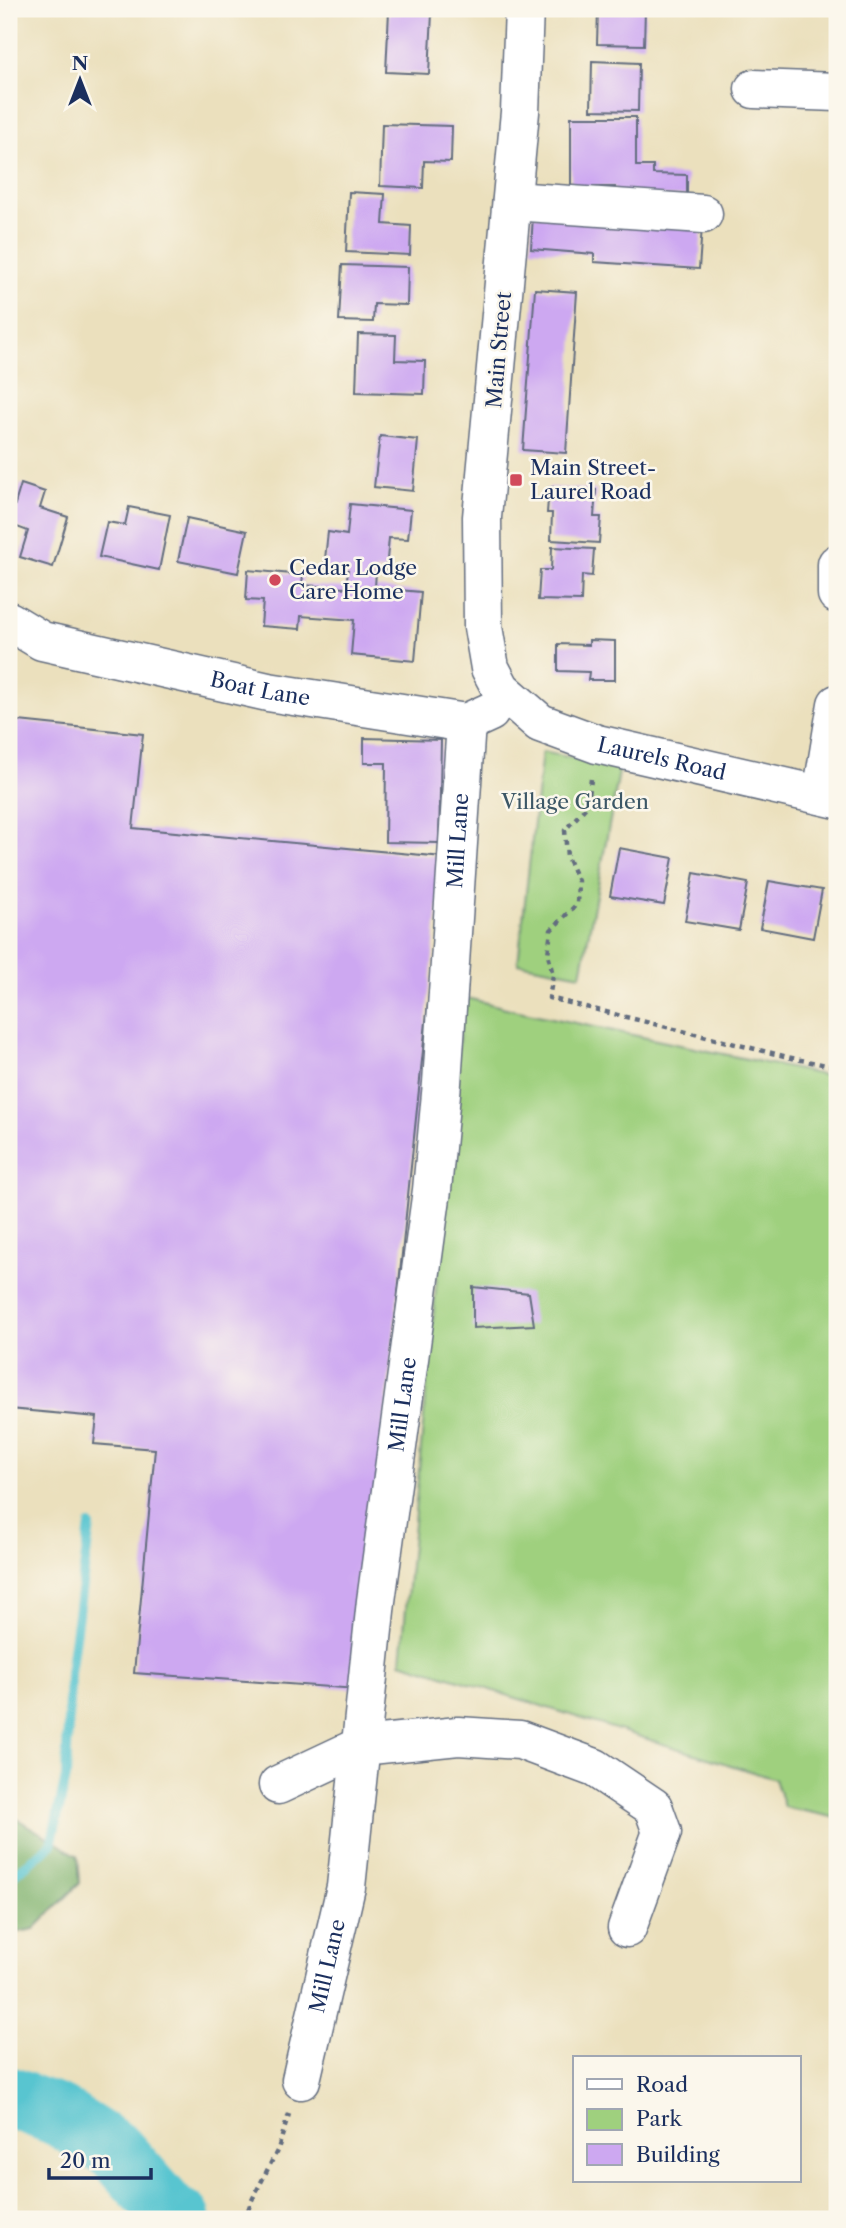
<svg xmlns="http://www.w3.org/2000/svg" width="846" height="2228" font-family="'Libre Caslon Text',serif">
	<rect width="100%" height="100%" fill="#fbf7ec"/>
	<filter id="ink" filterUnits="userSpaceOnUse"><feTurbulence type="fractalNoise" baseFrequency=".0143" numOctaves="2"/><feDisplacementMap in="SourceGraphic" scale="14" xChannelSelector="R" yChannelSelector="G"/><feConvolveMatrix kernelMatrix="1 2 1 2 8 2 1 2 1" color-interpolation-filters="sRGB"/></filter>
	<filter id="wash" filterUnits="userSpaceOnUse"><feTurbulence type="fractalNoise" baseFrequency=".00686" numOctaves="4" result="noise"/><feDisplacementMap in="SourceGraphic" scale="28" xChannelSelector="R" yChannelSelector="G"/><feGaussianBlur stdDeviation="1.57" result="paint"/><feColorMatrix in="noise" values="0 0 0 0 0 0 0 0 0 0 0 0 0 0 0 0 0 1.4 0 .05"/><feComposite in="paint" operator="in"/></filter>
	<g filter="url(#wash)">
		<rect width="100%" height="100%" fill="#ebe0bd"/>
		<!-- green -->
		<g fill="#9fd07e" stroke="#5d806e" stroke-width="2">
			<polygon points="542,752 620,767 581,975 518,963"/>
			<polygon points="463,997 514,1010 837,1078 837,1818 784,1807 775,1779 401,1662"/>
		</g>
		<!-- forest -->
		<polygon fill="#7fb26d" stroke="#4d7066" stroke-width="2" points="9,1814 78,1856 80,1883 34,1929 9,1934"/>
		<g fill="none" stroke-linecap="round" stroke-linejoin="round">
			<!-- stream -->
			<polyline stroke="#59c5d0" stroke-width="10" points="9,1878 51,1845 66,1777 70,1673 90,1526"/>
			<!-- river -->
			<polyline stroke="#59c5d0" stroke-width="61" points="9,2097 59,2116 115,2151 173,2217 181,2219"/>
		</g>
		<g id="blocks">
			<!-- building -->
			<g fill="#cda8f1">
				<polygon points="598,9 645,9 644,45 597,44"/>
				<polygon points="389,11 432,13 429,74 386,72"/>
				<polygon points="592,61 639,63 638,111 591,110"/>
				<polygon points="571,117 636,117 636,166 653,166 653,174 687,175 687,196 615,196 615,187 571,187"/>
				<polygon points="382,124 452,126 451,162 424,161 423,188 380,186"/>
				<polygon points="349,192 385,194 383,224 411,226 410,255 346,252"/>
				<polygon points="533,215 702,226 699,269 594,262 594,254 531,249"/>
				<polygon points="342,265 408,267 407,305 374,304 373,322 339,321"/>
				<polygon points="535,289 577,292 566,453 523,450"/>
				<polygon points="358,334 396,335 395,360 425,361 424,394 356,392"/>
				<polygon points="380,436 418,440 413,491 374,487"/>
				<polygon points="21,484 45,492 40,508 68,517 53,567 20,557 28,531 9,524"/>
				<polygon points="549,487 596,490 594,517 601,517 599,543 551,540 552,513 547,513"/>
				<polygon points="350,504 411,510 408,539 389,538 386,570 376,570 375,588 421,592 415,661 351,655 354,620 301,616 300,629 261,626 263,601 246,600 248,570 303,575 302,585 346,588 348,570 324,568 328,532 347,535"/>
				<polygon points="129,507 170,515 159,570 99,557 107,522 125,525"/>
				<polygon points="187,518 247,531 238,573 178,561"/>
				<polygon points="552,547 594,549 592,576 582,575 581,601 538,600 540,570 551,570"/>
				<polygon points="589,640 615,641 615,680 588,680 589,672 558,671 558,644 589,645"/>
				<polygon points="9,720 143,734 133,828 443,857 357,1689 134,1673 155,1449 94,1444 97,1417 9,1409"/>
				<polygon points="364,738 441,740 439,843 385,842 386,763 364,763"/>
				<polygon points="619,848 673,858 664,905 610,896"/>
				<polygon points="694,873 748,883 739,930 685,921"/>
				<polygon points="769,881 822,890 813,938 760,928"/>
				<polygon points="473,1287 529,1293 534,1325 473,1328"/>
			</g>
		</g>
	</g>
	<g filter="url(#ink)">
		<use href="#blocks" fill-opacity="0" stroke="#646d7f" stroke-width="2"/>
		<g fill="none" stroke-linecap="round" stroke-linejoin="round">
			<defs>
				<g id="minor">
					<path id="s1" d="M524 9 520 112 482 517 483 627 490 668 501 689 540 723 597 744 837 799"/>
					<polyline points="754,89 837,92"/>
					<polyline points="512,201 703,214"/>
					<polyline points="837,564 837,594"/>
					<path id="s2" d="M9 621 42 641 268 692 466 723 490 712"/>
					<polyline points="822,795 837,704"/>
					<polyline points="278,1785 361,1746 458,1736 520,1740 595,1768 653,1807 662,1832 627,1928"/>
					<path id="s3" d="M301 2080 346 1887 376 1601 432 1190 442 1083 466 723"/>
				</g>
			</defs>
			<!-- minor casing -->
			<use href="#minor" stroke="#646d7f" stroke-width="41"/>
			<!-- path -->
			<g stroke="#646d7f" stroke-width="4.5" stroke-dasharray="5 5" stroke-linecap="butt">
				<polyline points="591,779 588,805 565,830 567,857 578,881 577,904 551,930 548,954 553,975 549,998 796,1059 837,1067"/>
				<polyline points="245,2219 251,2202 278,2149 289,2114"/>
			</g>
			<!-- minor -->
			<use href="#minor" stroke="#fff" stroke-width="38"/>
		</g>
	</g>
	<!-- markers -->
	<g fill="#d1495b" stroke="#fbf7ec" stroke-width="2.5">
		<rect x="509" y="473" width="14" height="14" rx="3.5"/>
		<circle cx="275" cy="580" r="7"/>
	</g>
	<g text-anchor="middle" stroke-width="5" stroke-linejoin="round" paint-order="stroke">
		<!-- street labels -->
		<g font-size="21" fill="#1b2f5e" stroke="#fbf7ec">
			<text transform="translate(499 350) rotate(-85)" y="7">Main Street</text>
			<text dy="7" stroke="none"><textPath href="#s2" startOffset="262">Boat Lane</textPath></text>
			<text dy="7" stroke="none"><textPath href="#s1" startOffset="864">Laurels Road</textPath></text>
			<text dy="7" stroke="none"><textPath href="#s3" startOffset="1251">Mill Lane</textPath></text>
			<text dy="7" stroke="none"><textPath href="#s3" startOffset="684">Mill Lane</textPath></text>
			<text dy="7" stroke="none"><textPath href="#s3" startOffset="117">Mill Lane</textPath></text>
		</g>
		<!-- poi labels -->
		<g font-size="21" fill="#1b2f5e" stroke="#fbf7ec" text-anchor="start">
			<text x="530" y="475">Main Street-<tspan x="530" dy="24">Laurel Road</tspan></text>
			<text x="289" y="575">Cedar Lodge<tspan x="289" dy="24">Care Home</tspan></text>
		</g>
		<!-- park labels -->
		<g font-size="21" fill="#3c5766" stroke="#fbf7ec">
			<text x="575" y="809">Village Garden</text>
		</g>
	</g>
	<!-- margin -->
	<rect width="846" height="2228" fill="none" stroke="#fbf7ec" stroke-width="35"/>
	<!-- legend -->
	<rect x="573" y="2056" width="228" height="126" fill="#fbf7ec" stroke="#a1a7b3" stroke-width="2"/>
	<rect x="587" y="2079" width="35" height="10" fill="#ffffff" stroke="#a1a7b3" stroke-width="2"/>
	<text x="636" y="2092" font-size="21" fill="#1b2f5e">Road</text>
	<rect x="587" y="2109" width="35" height="21" fill="#9fd07e" stroke="#a1a7b3" stroke-width="2"/>
	<text x="636" y="2126" font-size="21" fill="#1b2f5e">Park</text>
	<rect x="587" y="2144" width="35" height="21" fill="#cda8f1" stroke="#a1a7b3" stroke-width="2"/>
	<text x="636" y="2162" font-size="21" fill="#1b2f5e">Building</text>
	<!-- north arrow -->
	<g transform="translate(80 80)" stroke="#fbf7ec" stroke-width="5" paint-order="stroke">
	<path d="M0-5L12 26L0 18L-12 26Z" fill="#1b2f5e"/>
	<text y="-10" font-size="19" font-weight="bold" text-anchor="middle" fill="#1b2f5e">N</text>
	</g>
	<!-- scale -->
	<path d="M49 2168v10h102v-10" fill="none" stroke="#1b2f5e" stroke-width="3.5"/>
	<text x="60" y="2168" font-size="21" fill="#1b2f5e" stroke="#fbf7ec" stroke-width="5" paint-order="stroke">20 m</text>
</svg>
